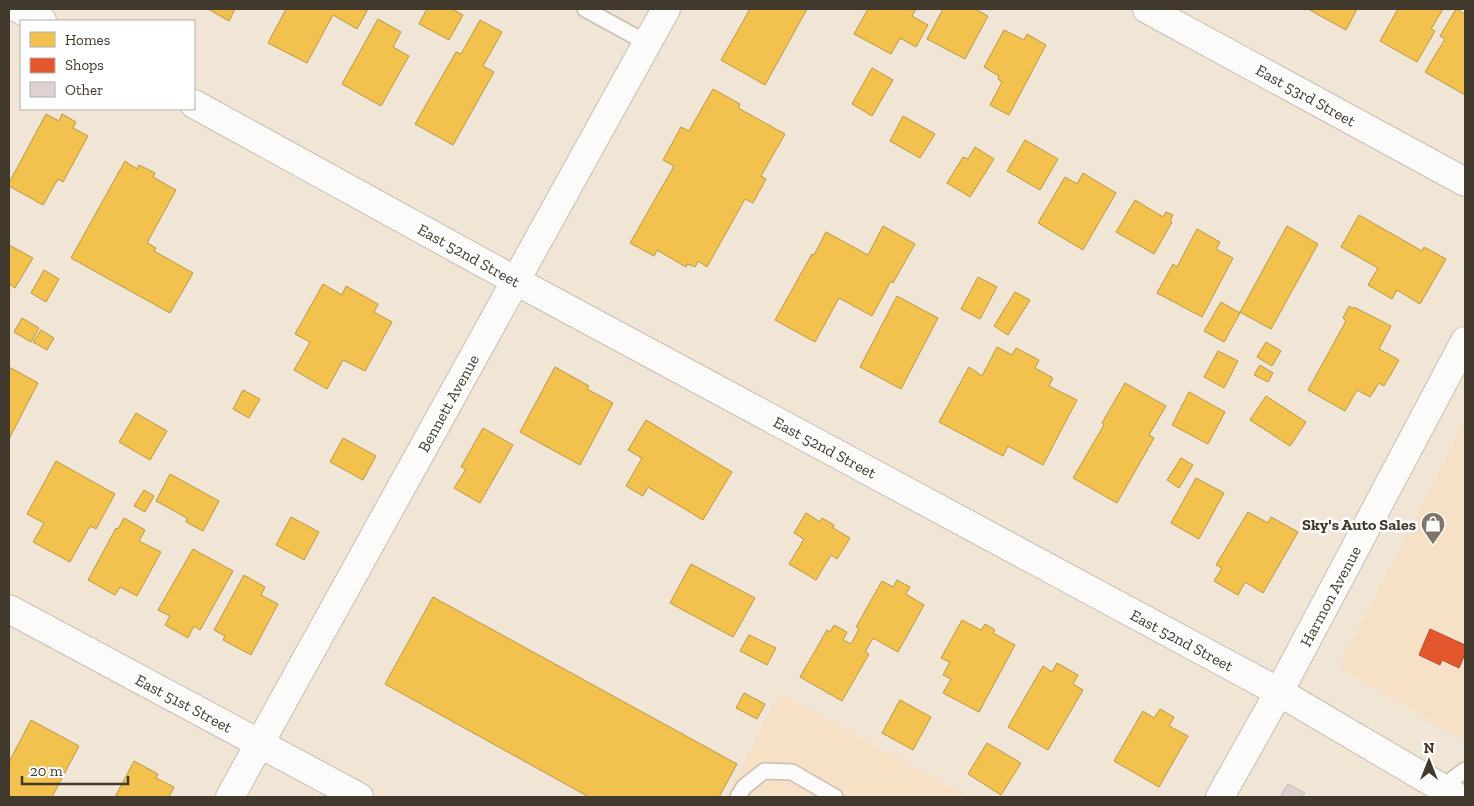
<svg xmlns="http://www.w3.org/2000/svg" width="1474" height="806" font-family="'Zilla Slab',serif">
	<rect width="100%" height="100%" fill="#f1e5d5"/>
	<!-- built -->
	<g fill="#f6e1c6">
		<polygon points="1465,421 1465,741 1338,668"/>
		<polygon points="779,693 970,797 726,797"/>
	</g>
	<!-- homes -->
	<g fill="#f2c14e" stroke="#bd9844">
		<polygon points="208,9 235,9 229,21"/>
		<polygon points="286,9 368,9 357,29 333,15 307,63 268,43"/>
		<polygon points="427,9 452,9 463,15 449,40 419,24"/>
		<polygon points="750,9 807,9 765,85 721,60"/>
		<polygon points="868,9 916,9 912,16 928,25 916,47 900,38 891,54 854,34"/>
		<polygon points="943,9 975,9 988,16 965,59 927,39"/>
		<polygon points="1308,9 1357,9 1346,30"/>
		<polygon points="1398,9 1443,9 1431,29 1435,31 1417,62 1380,41"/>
		<polygon points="1456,9 1465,14 1465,95 1425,72 1445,39 1440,36"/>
		<polygon points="378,19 401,32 393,47 409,56 381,106 342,84"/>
		<polygon points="480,20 502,32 483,66 494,72 453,145 415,124 456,52 461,54"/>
		<polygon points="1004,30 1024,40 1027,34 1046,45 1009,115 990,105 1002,82 998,79 999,76 984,67"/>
		<polygon points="872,68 893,80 872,116 852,104"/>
		<polygon points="713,89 740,104 738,108 785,134 761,176 766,179 753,203 745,199 707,267 698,261 695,267 687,264 686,267 657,250 654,256 630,243 674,166 663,160 681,127 689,131"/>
		<polygon points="46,114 59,121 62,114 76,122 73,128 88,136 63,182 58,179 43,205 9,186 9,183"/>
		<polygon points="903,116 935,134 920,158 890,141"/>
		<polygon points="1025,140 1058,159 1040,190 1007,171"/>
		<polygon points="975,147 994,159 970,197 947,183 963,157 968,159"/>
		<polygon points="125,161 137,169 139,165 155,173 153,177 176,190 147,243 156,248 154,251 193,273 170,313 71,258"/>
		<polygon points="1083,173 1116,193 1083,250 1038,223 1065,177 1077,184"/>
		<polygon points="1135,200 1163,217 1166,212 1173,215 1170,221 1172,222 1154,254 1116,232"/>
		<polygon points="1359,215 1422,251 1424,247 1446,259 1420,304 1397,290 1392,299 1368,285 1378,268 1341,247"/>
		<polygon points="883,226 915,244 893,283 891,281 872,316 839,298 815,342 775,320 812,254 814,255 826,232 868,255"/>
		<polygon points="1287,226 1318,244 1271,329 1240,312"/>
		<polygon points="1197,229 1220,242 1216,249 1233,258 1202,317 1157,293 1173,264 1177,267"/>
		<polygon points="9,245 33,258 15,288 9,284"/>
		<polygon points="44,270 59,279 46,302 31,293"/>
		<polygon points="978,277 997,287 980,319 961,309"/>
		<polygon points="323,284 342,295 346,286 378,304 374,312 392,322 365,371 343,360 327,389 294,370 310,342 295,334"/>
		<polygon points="1015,292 1030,300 1008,335 994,326"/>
		<polygon points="897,296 938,318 901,389 860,367"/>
		<polygon points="1221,302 1240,313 1224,342 1204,331"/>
		<polygon points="1349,306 1353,309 1354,307 1391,326 1379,349 1399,360 1384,386 1379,383 1370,397 1357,390 1345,411 1308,390 1346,321 1343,318"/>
		<polygon points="22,318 39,328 31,342 14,332"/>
		<polygon points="41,330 54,338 47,350 33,342"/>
		<polygon points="1266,342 1281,351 1272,366 1257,357"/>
		<polygon points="997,347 1012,355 1016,348 1039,360 1035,368 1053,378 1049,386 1077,400 1043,465 1008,446 1003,456 939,422 969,367 982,376"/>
		<polygon points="1218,351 1238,361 1224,388 1204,377"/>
		<polygon points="1260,365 1273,373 1268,382 1254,375"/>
		<polygon points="9,367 38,383 9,439"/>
		<polygon points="555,367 589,386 587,389 613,403 580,465 520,432"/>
		<polygon points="1125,383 1166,406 1149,435 1154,438 1117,503 1073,478 1104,425 1102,423"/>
		<polygon points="243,390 260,399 249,418 233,409"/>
		<polygon points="1189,392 1225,412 1208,444 1172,425"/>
		<polygon points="1266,396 1306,422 1290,446 1250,420"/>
		<polygon points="136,413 167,431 150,460 119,442"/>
		<polygon points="646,420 732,472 703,520 648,487 643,496 626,486 642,458 628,450"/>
		<polygon points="483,428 513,445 480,503 454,488 466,469 461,467"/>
		<polygon points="343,438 376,456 363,480 330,462"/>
		<polygon points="1181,458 1193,465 1179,488 1167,480"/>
		<polygon points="56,461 115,494 96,529 90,526 70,562 33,542 44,523 27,514"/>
		<polygon points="170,474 219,501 203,531 186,522 187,518 156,501"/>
		<polygon points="1196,478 1224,493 1199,539 1171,523"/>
		<polygon points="144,490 154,496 145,512 134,506"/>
		<polygon points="1248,512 1268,523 1271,517 1298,532 1263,593 1245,582 1238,595 1214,581 1222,568 1216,565"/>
		<polygon points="806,513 820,522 822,518 834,525 833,528 850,538 837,559 831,555 816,580 789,564 804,539 794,533"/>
		<polygon points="291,517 319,532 304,560 276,545"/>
		<polygon points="124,518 145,530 139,541 161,552 137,596 120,587 115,595 88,580 116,528 118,529"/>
		<polygon points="193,549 233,571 200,630 194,626 188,638 165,625 170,616 158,610"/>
		<polygon points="691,564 755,598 733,637 670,603"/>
		<polygon points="244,575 265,587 261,595 278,604 251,655 223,640 225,636 214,630"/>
		<polygon points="897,580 910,587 906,594 924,605 898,652 873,638 865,652 869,654 842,701 800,677 827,630 830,632 834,625 847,632 843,640 851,644 859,629 856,627 882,581 893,587"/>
		<polygon points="433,597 737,764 719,797 589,797 385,684"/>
		<polygon points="962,620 981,630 985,624 995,630 993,633 1015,645 979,712 943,693 951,679 943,675 950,662 941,658"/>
		<polygon points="749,635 776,648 767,665 740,651"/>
		<polygon points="1057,663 1078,675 1073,684 1083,690 1048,750 1008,727 1043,666 1052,672"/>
		<polygon points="744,693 765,704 757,719 736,708"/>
		<polygon points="900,700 931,717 913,750 882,733"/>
		<polygon points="1160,709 1174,717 1169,726 1188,736 1159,787 1114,761 1143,711 1154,718"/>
		<polygon points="31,720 79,746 52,797 11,797 9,796 9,762"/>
		<polygon points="987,743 1021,763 1001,795 968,774"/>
		<polygon points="134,761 158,774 156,778 174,787 169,797 115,797"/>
	</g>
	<!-- shops -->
	<polygon fill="#e4572e" stroke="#b34e2e" points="1430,629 1465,645 1465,654 1459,668 1442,660 1440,665 1419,655"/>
	<!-- building -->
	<polygon fill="#ddd2d0" stroke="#c6bbb9" points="1288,784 1305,793 1302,797 1280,797"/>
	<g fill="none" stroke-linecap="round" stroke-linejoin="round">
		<defs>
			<g id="lane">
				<polyline points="585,9 647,43"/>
				<polyline points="1441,788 1465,770"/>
				<polyline points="738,797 744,787 764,771 792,772 835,797"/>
			</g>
			<g id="street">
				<polyline points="19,9 42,21"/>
				<polyline points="1147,9 1465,182"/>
				<polyline points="194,104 516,281 1279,692 1454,795"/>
				<polyline points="230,797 666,9"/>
				<polyline points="1220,797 1279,692 1465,341"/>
			</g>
			<polyline id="secondary" points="9,609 359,797"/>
		</defs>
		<!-- lane casing -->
		<use href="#lane" stroke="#c8bfb2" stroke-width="18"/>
		<!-- street casing -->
		<use href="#street" stroke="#c8bfb2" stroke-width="30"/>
		<!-- secondary casing -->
		<use href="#secondary" stroke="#c8bfb2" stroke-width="30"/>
		<!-- lane -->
		<use href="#lane" stroke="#fdfbf9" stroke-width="15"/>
		<!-- street -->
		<use href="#street" stroke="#fdfbf9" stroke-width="28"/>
		<!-- secondary -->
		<use href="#secondary" stroke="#fdfbf9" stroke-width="28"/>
	</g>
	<!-- icons -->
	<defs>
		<symbol id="shop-pin" viewBox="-11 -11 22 30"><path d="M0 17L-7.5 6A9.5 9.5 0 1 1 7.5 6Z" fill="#7f7568" stroke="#fff"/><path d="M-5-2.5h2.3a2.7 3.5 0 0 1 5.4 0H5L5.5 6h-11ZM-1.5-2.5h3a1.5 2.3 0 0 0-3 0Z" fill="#fff"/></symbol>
	</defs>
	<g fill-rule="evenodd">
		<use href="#shop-pin" x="1419" y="510" width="28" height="38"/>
	</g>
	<g text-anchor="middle" stroke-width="5" stroke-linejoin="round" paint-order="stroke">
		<!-- street labels -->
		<g font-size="16" fill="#42392d" stroke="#fff">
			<text transform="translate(1306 95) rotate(29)" y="6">East 53rd Street</text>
			<text transform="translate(469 255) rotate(29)" y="6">East 52nd Street</text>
			<text transform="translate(448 403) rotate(-61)" y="6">Bennett Avenue</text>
			<text transform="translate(825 447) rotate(28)" y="6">East 52nd Street</text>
			<text transform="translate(1330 596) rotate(-62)" y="6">Harmon Avenue</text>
			<text transform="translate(1182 640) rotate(28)" y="6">East 52nd Street</text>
			<text transform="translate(184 703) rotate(28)" y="6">East 51st Street</text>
		</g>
		<!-- poi labels -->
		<g font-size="16" font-weight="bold" fill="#42392d" stroke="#fff" text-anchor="end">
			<text x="1416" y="530">Sky's Auto Sales</text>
		</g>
	</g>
	<!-- border -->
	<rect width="1474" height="806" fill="none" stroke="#42392d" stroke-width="20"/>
	<!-- legend -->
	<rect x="20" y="20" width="175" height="90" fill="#ffffff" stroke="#b3b0ab"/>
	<rect x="30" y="32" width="25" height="15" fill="#f2c14e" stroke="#b3b0ab"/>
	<text x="65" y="45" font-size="15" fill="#42392d">Homes</text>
	<rect x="30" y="58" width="25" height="15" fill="#e4572e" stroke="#b3b0ab"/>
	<text x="65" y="70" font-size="15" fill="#42392d">Shops</text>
	<rect x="30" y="82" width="25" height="15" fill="#ddd2d0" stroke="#b3b0ab"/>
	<text x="65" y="95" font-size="15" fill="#42392d">Other</text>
	<!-- north arrow -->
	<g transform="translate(1429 761)" stroke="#ffffff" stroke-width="4" paint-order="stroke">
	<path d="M0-4L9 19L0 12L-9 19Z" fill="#42392d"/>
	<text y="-8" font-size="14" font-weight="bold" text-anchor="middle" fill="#42392d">N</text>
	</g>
	<!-- scale -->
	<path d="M22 776v8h106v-8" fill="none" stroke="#42392d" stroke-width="2.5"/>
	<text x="30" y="776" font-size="15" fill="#42392d" stroke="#ffffff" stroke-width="4" paint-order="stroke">20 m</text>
</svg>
